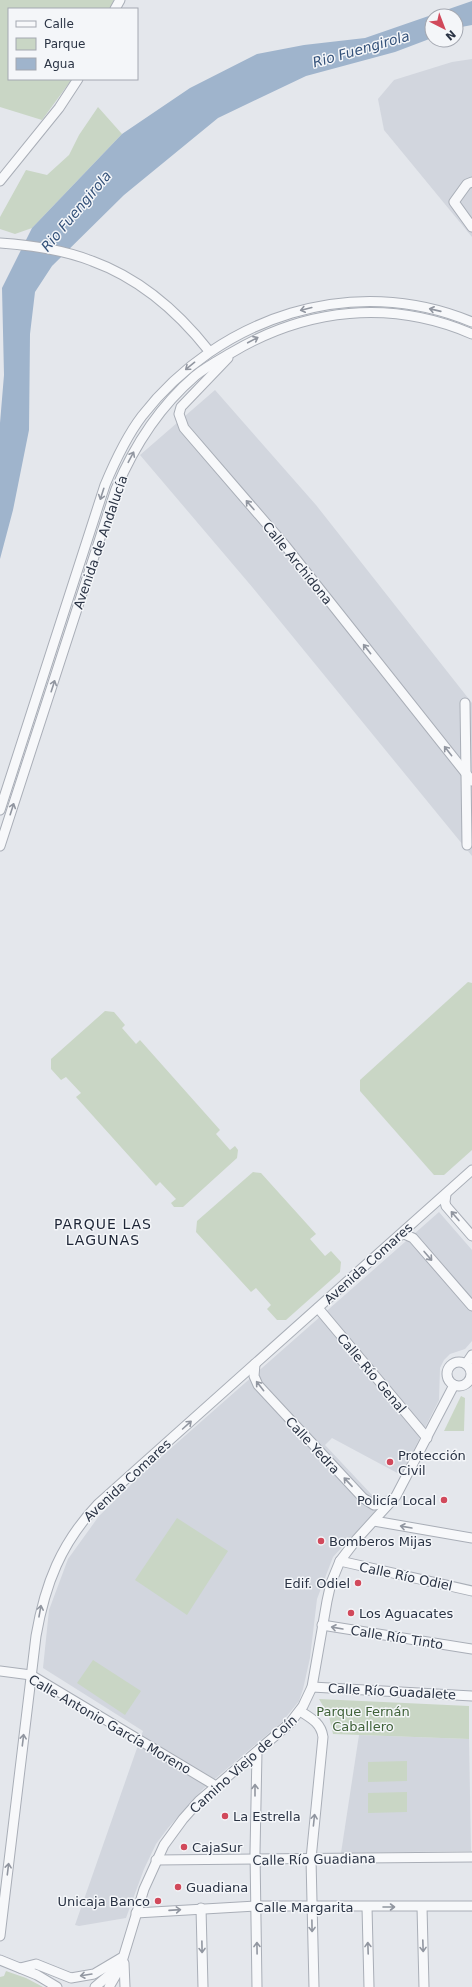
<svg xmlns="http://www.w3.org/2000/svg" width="472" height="1987" font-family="'DejaVu Sans',sans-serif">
	<rect width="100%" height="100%" fill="#e4e7ec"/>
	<!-- built -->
	<g fill="#d2d6de">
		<polygon points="472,59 472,237 384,130 378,99 394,80 452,62"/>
		<polygon points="215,390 316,505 472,703 472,856 253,588 140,455"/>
		<polygon points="439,1212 472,1250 472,1341 465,1349 450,1354 444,1360 440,1368 439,1400 401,1475 332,1438 325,1445 372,1495 378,1498 391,1494 333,1557 317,1599 310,1658 303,1689 299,1701 282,1722 203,1789 168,1828 156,1844 144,1869 126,1918 79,1926 75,1925 143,1731 43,1668 49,1610 68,1559 99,1516 144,1472"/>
		<polygon points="359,1735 469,1739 471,1851 341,1853"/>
	</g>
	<!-- green -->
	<g fill="#c9d6c5">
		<polygon points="0,0 114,0 110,9 9,9 9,79 72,79 42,120 0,107"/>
		<polygon points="98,107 122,134 32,228 15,234 0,229 0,217 26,170 47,175 69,155 79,135"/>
		<polygon points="468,982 472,983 472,1150 444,1175 434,1175 360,1091 360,1080"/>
		<polygon points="105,1011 114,1012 125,1025 122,1028 136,1044 140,1040 220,1130 216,1134 230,1150 235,1146 238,1150 237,1158 183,1207 174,1207 171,1203 176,1199 160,1182 156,1186 76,1097 81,1093 66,1077 61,1080 51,1069 51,1059"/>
		<polygon points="253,1172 261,1173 316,1234 310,1239 325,1256 331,1251 341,1262 340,1272 286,1320 277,1320 267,1309 271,1305 256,1288 251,1292 196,1232 197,1221"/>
		<polygon points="461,1396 465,1398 464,1431 444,1431"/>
		<polygon points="177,1518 228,1551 187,1615 135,1580"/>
		<polygon points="93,1660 141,1691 125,1715 77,1683"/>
		<polygon points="319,1699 469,1706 469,1739 333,1734 329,1716"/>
		<polygon points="407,1761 407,1781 368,1782 368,1762"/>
		<polygon points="407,1792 407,1812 368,1813 368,1793"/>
		<polygon points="6,1971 26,1978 43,1987 0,1987 0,1977 4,1976"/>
	</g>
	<!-- water -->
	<polygon fill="#9fb4cc" points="472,1 472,25 456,28 456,16 432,16 432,38 395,52 306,76 218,118 124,195 52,266 35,292 30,334 29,430 13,510 0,559 0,423 4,375 2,288 32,228 122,134 190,88 257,54 304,45 365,38"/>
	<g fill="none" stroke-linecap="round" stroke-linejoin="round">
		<defs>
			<g id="minor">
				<polyline points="115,9 120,0"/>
				<polyline points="0,181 59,108 78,79"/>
				<polyline points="472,182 467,184 454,202 472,227"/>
				<path d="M0 243C30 245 64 250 92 261 139 278 179 313 209 351"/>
				<polyline points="228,358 181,407 179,414 184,428 284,544 472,781"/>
				<polyline points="465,703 467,845"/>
				<path d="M0 810 105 485C115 461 126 437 142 416 219 317 353 272 472 322"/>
				<path d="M0 846 116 489C134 446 159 407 195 376 206 367 219 360 231 353 306 308 391 299 472 334"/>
				<polyline points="446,1194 445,1202 446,1206 472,1236"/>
				<polyline points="399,1236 404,1234 413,1238 472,1306"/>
				<polyline points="318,1308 427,1438"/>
				<circle cx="459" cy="1374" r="12"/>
				<polyline points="255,1364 254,1376 258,1385 363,1498 374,1505 391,1502"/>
				<polyline points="466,1364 472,1355"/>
				<polyline points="374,1521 472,1538"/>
				<polyline points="340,1561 472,1591"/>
				<polyline points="322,1625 472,1649"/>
				<polyline points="0,1671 31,1675 216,1786"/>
				<polyline points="312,1687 472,1696"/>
				<path d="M300 1711C311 1718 321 1723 323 1737L311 1859 314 1987"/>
				<polyline points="257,1752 255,1853 257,1987"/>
				<polyline points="156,1860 472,1857"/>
				<polyline points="367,1907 369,1987"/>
				<polyline points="422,1907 424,1987"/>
				<polyline points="201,1908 203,1987"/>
				<polyline points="136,1913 256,1906 472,1906"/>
				<path d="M0 1936 36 1636C45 1584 61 1543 98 1504L472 1170"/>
				<polyline points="0,1960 37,1975 57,1987"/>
				<polyline points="124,1963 125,1987"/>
				<polyline points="20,1968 36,1964 71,1978 94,1974 121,1958"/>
				<polyline points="95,1987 108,1976 119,1962"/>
				<polyline points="109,1987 120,1968 144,1889 164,1845 183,1819 199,1801 290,1723 303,1706 312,1687 327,1601 331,1583 340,1561 356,1540 396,1496 454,1385"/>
			</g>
		</defs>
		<!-- minor casing -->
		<use href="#minor" stroke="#a9aeb7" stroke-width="11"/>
		<!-- minor -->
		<use href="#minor" stroke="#f7f8fa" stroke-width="9"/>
	</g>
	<!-- one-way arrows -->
	<defs><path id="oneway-shaft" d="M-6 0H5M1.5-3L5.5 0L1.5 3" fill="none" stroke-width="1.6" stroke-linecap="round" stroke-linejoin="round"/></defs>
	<g stroke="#9196a0">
		<use href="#oneway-shaft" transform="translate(306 309) rotate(166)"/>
		<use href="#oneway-shaft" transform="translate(435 310) rotate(-167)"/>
		<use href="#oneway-shaft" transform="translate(253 340) rotate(-28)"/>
		<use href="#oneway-shaft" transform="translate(190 366) rotate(141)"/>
		<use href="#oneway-shaft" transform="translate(131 457) rotate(-62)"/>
		<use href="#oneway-shaft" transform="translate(102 494) rotate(108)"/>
		<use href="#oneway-shaft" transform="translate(250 505) rotate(-131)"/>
		<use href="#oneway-shaft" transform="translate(367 649) rotate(-128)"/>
		<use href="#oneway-shaft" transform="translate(53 686) rotate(-72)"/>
		<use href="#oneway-shaft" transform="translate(448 751) rotate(-128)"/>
		<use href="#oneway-shaft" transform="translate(12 809) rotate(-72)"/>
		<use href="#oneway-shaft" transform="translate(455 1216) rotate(-131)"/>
		<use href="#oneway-shaft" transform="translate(428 1256) rotate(49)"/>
		<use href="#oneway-shaft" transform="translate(260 1386) rotate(-128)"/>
		<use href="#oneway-shaft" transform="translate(187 1425) rotate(-42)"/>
		<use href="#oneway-shaft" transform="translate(348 1482) rotate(-133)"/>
		<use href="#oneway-shaft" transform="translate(406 1527) rotate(-170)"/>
		<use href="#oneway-shaft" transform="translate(40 1611) rotate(-80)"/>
		<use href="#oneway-shaft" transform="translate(337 1628) rotate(-170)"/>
		<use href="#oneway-shaft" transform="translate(23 1740) rotate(-83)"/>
		<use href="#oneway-shaft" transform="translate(255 1790) rotate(-90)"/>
		<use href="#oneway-shaft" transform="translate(314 1820) rotate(-84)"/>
		<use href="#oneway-shaft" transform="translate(8 1869) rotate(-83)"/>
		<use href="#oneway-shaft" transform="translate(389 1907)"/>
		<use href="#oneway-shaft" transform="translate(175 1910) rotate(-4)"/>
		<use href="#oneway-shaft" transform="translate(312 1926) rotate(89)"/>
		<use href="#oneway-shaft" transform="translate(423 1946) rotate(88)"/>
		<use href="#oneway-shaft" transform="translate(202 1947) rotate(89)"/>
		<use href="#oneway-shaft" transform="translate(257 1948) rotate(-91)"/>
		<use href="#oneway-shaft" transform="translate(368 1948) rotate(-92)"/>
		<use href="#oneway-shaft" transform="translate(86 1975) rotate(171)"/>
	</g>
	<!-- markers -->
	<g fill="#d1495b" stroke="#f4f6f9" stroke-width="1.5">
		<circle cx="390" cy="1462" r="4"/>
		<circle cx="444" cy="1500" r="4"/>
		<circle cx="321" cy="1541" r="4"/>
		<circle cx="358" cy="1583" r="4"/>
		<circle cx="351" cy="1613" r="4"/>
		<circle cx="225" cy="1816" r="4"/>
		<circle cx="184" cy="1847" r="4"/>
		<circle cx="178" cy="1887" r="4"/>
		<circle cx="158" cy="1901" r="4"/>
	</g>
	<g text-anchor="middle" stroke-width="3" stroke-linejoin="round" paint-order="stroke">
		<!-- street labels -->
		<g font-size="13" fill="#2b3445" stroke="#f4f6f9">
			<text transform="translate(100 542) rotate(-71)" y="5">Avenida de Andalucía</text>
			<text transform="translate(298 563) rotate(51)" y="5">Calle Archidona</text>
			<text transform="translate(368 1263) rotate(-42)" y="5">Avenida Comares</text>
			<text transform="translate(372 1373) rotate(50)" y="5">Calle Río Genal</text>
			<text transform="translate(313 1445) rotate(47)" y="5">Calle Yedra</text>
			<text transform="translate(127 1480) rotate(-43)" y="5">Avenida Comares</text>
			<text transform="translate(406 1576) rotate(12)" y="5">Calle Río Odiel</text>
			<text transform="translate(397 1637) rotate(9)" y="5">Calle Río Tinto</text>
			<text transform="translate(392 1691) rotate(3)" y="5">Calle Río Guadalete</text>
			<text transform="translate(110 1724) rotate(30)" y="5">Calle Antonio García Moreno</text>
			<text transform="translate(243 1764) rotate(-42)" y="5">Camino Viejo de Coín</text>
			<text transform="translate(314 1859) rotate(-1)" y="5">Calle Río Guadiana</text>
			<text x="304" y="1912">Calle Margarita</text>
		</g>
		<!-- poi labels -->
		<g font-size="13" fill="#2b3445" stroke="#f4f6f9" text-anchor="start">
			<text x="398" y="1460">Protección<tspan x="398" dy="15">Civil</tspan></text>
			<text x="436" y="1505" text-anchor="end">Policía Local</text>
			<text x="329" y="1546">Bomberos Mijas</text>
			<text x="350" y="1588" text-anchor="end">Edif. Odiel</text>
			<text x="359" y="1618">Los Aguacates</text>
			<text x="233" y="1821">La Estrella</text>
			<text x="192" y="1852">CajaSur</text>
			<text x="186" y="1892">Guadiana</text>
			<text x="150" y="1906" text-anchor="end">Unicaja Banco</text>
		</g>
		<!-- park labels -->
		<g font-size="13" fill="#3f6138" stroke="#f4f6f9">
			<text x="363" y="1716">Parque Fernán<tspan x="363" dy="15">Caballero</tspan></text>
		</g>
		<!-- water labels -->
		<g font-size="14" font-style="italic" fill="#34527a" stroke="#f4f6f9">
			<text transform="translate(361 49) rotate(-16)" y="5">Rio Fuengirola</text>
			<text transform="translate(76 211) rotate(-50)" y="5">Rio Fuengirola</text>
		</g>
		<!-- neighbourhood labels -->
		<g font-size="14" letter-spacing="1" fill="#1d2536" stroke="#f4f6f9">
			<text x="103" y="1229">PARQUE LAS<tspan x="103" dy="16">LAGUNAS</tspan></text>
		</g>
	</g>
	<!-- legend -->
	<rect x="8" y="8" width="130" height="72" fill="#f4f6f9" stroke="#a4a8b1"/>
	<rect x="16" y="21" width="20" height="6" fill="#f7f8fa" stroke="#a4a8b1"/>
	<text x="44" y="28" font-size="12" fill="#2b3445">Calle</text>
	<rect x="16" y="38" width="20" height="12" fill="#c9d6c5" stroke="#a4a8b1"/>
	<text x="44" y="48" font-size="12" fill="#2b3445">Parque</text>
	<rect x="16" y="58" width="20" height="12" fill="#9fb4cc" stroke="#a4a8b1"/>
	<text x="44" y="68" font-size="12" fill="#2b3445">Agua</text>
	<!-- north arrow -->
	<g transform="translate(444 28) rotate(138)"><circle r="19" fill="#f4f6f9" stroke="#a4a8b1"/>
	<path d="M0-3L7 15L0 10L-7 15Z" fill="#d1495b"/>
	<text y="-6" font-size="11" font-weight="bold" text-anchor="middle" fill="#2b3445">N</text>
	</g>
</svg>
